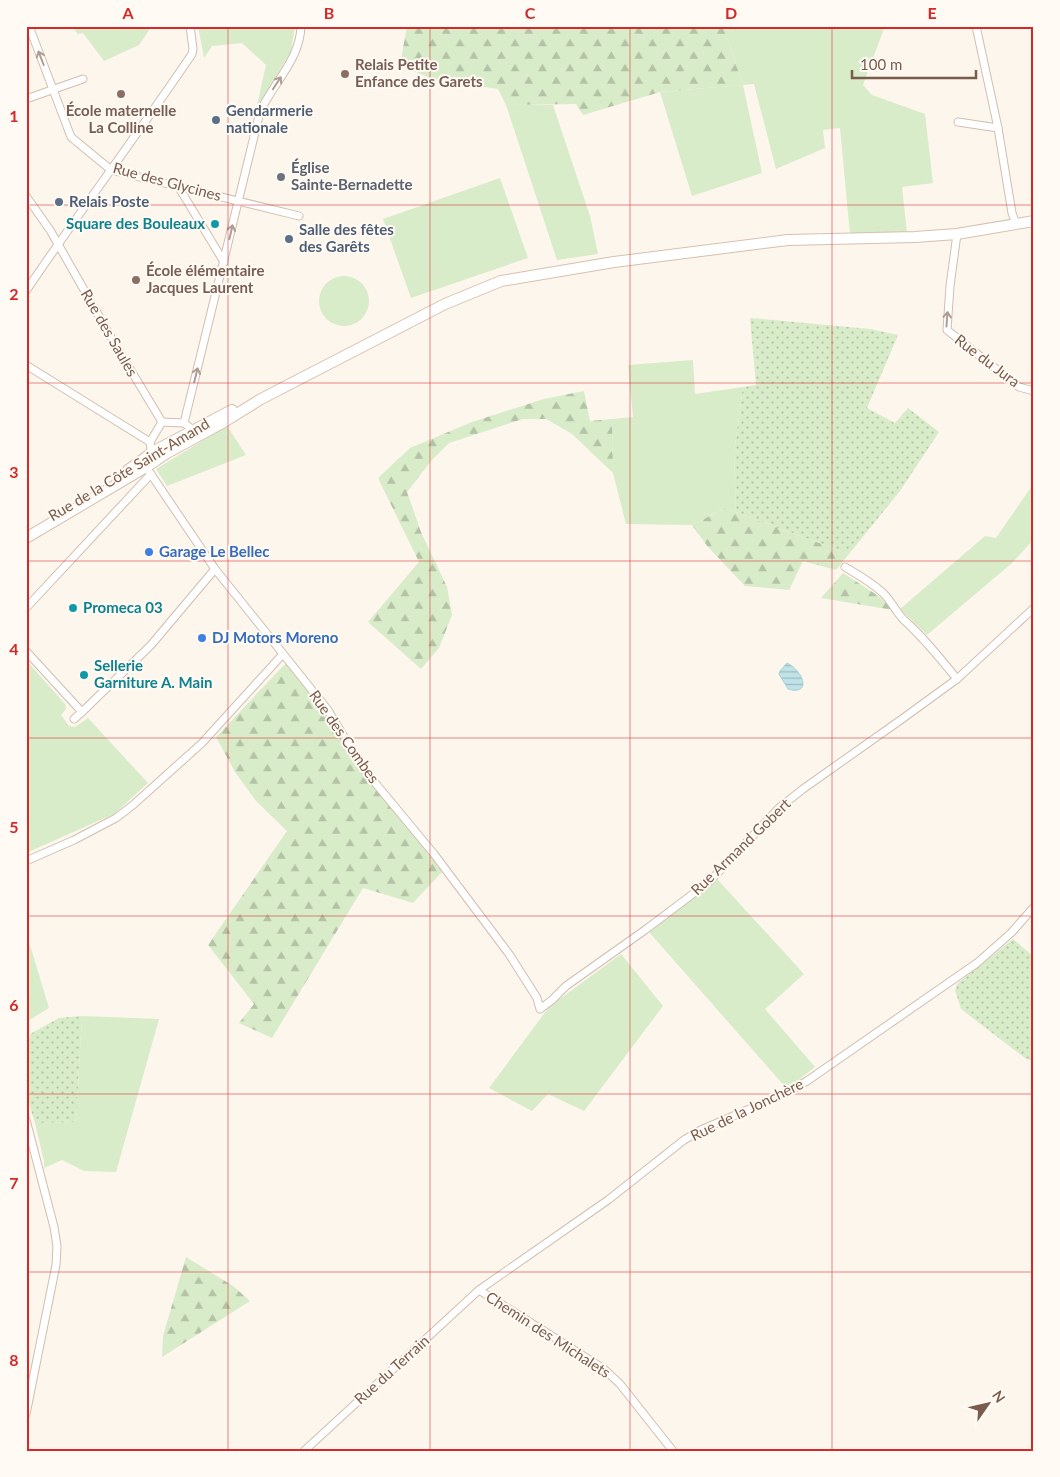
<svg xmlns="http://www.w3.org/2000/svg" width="1060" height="1477" font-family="Lato,sans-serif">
	<defs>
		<pattern id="forest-firs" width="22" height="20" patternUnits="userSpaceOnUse" patternTransform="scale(1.25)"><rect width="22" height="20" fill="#d8ecc9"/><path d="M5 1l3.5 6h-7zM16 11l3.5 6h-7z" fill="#b4c2a5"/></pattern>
		<pattern id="garden-dots" width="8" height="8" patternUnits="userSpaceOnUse" patternTransform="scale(1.25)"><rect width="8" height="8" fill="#d8ecc9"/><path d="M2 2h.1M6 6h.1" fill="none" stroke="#b4c2a5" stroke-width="1.8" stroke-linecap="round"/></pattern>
		<pattern id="water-rules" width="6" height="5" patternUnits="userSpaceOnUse" patternTransform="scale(1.25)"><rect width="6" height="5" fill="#bfe3e8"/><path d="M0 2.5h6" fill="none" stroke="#a0bbbe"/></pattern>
	</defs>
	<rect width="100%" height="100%" fill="#fdf6ec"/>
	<!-- green -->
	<g fill="#d8ecc9">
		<polygon points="71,26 152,26 139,45 104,61 83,33 78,34"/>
		<polygon points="198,26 295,26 291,51 256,110 266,65 242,43 212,46 204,58"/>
		<polygon points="723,26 885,26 863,85 872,95 925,114 933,183 902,187 907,232 850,234 840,128 823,130 825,148 776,169 754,84 743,85 762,173 692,196 660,92 743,85"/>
		<polygon points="506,105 553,105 590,216 598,254 557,260"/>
		<polygon points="500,178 528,258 411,298 383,219"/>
		<circle cx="344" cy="301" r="25"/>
		<polygon points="693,360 695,394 743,387 734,453 736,512 725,508 692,525 626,524 613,473 612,419 633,417 628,365"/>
		<polygon points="227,426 246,455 167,486 156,469"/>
		<polygon points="1034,483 1034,539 1012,563 927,635 900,609 985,536 996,538"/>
		<polygon points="26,660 65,704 66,709 61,715 69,726 75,727 88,718 148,783 114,814 26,853"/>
		<polygon points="718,880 804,974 765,1009 815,1067 787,1089 649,932"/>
		<polygon points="30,945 49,1008 26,1022 26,948"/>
		<polygon points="621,954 663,1006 584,1111 548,1094 532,1111 489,1088 549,1007"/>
		<polygon points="82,1016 159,1019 116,1172 84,1171 62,1160 44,1168 44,1161 35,1123 76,1122"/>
	</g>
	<!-- forest -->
	<g fill="url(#forest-firs)">
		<polygon points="407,26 723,26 743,85 660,92 583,115 576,104 506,105 498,89 432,79 400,65"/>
		<polygon points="584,391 590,421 612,419 613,473 572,434 546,419 523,419 449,443 432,460 407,492 421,532 447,587 452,615 439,648 421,669 368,622 419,562 378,478 410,448 472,422 544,399"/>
		<polygon points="725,508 736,512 849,554 836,570 803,561 789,590 745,586 708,547 692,525"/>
		<polygon points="843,573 877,595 893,610 821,598"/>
		<polygon points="286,663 324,710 347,748 442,872 413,903 363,888 272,1038 239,1023 254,1004 208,945 287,831 256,801 235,772 216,737"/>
		<polygon points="186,1257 233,1286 250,1301 162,1357 163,1336"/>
	</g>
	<!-- garden -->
	<g fill="url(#garden-dots)">
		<polygon points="750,318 870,329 898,335 867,408 895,423 908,408 939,432 900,491 849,554 736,512 734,453 743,387 756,385"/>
		<polygon points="1013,939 1034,957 1034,1062 1025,1058 961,1009 955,990 958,983"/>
		<polygon points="82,1016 76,1122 35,1123 26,1094 26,1056 30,1034 59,1018"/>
	</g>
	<!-- water -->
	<path fill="url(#water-rules)" stroke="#a5d3da" d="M787 663C805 672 811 696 788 689L779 674 780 671Z"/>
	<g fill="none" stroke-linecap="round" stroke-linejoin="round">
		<defs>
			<g id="minor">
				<polyline points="29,26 71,137 111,170 299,216"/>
				<polyline points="976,26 998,128 1012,213 1016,224"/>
				<polyline points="26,99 83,79"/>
				<polyline points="958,122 998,128"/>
				<polyline points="178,186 224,262"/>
				<polyline points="26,196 50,230 112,339 162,422"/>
				<polyline points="957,234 950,286 947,330 1019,387 1034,391"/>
				<path d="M26 291C80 211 138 134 192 54L193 49 190 26"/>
				<polyline points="26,365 150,442"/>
				<path d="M184 423 260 112C273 83 300 60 301 26"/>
				<polyline points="192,434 193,430 184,423 162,422 150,442 151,449 147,457 146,467 215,569 328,710 362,767 434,854 509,954 537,998 540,1009 552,1000 566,986 645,930 710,881 779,808 803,789 902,719 957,679 1034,608"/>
				<path d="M845 567C858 575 873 583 884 594 892 602 897 614 905 621 924 638 940 658 957 679"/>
				<polyline points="26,608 151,474"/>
				<polyline points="26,651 82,712 151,645 215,569"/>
				<polyline points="74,719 82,712"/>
				<polyline points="26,861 74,840 116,818 133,805 202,743 283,654"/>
				<polyline points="26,1120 54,1227 57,1246 56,1265 26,1414"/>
				<polyline points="479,1290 604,1369 620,1384 673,1451"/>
				<polyline points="304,1451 479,1290 608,1200 684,1140 701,1130 786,1093 807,1081 977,963 1011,933 1034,907"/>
			</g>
			<g id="secondary">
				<polyline points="128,470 156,450 232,410"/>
				<polyline points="26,538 146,467 167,453 224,422 261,399 445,304 501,281 614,262 788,240 915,237 957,234 1034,221"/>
			</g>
		</defs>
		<!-- minor casing -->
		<use href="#minor" stroke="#d1beb0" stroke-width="9"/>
		<!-- secondary casing -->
		<use href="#secondary" stroke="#d6c0b0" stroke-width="12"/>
		<!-- minor -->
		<use href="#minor" stroke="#fff" stroke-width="7"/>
		<!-- secondary -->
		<use href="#secondary" stroke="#fff" stroke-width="10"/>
	</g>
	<!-- one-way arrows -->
	<defs><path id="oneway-shaft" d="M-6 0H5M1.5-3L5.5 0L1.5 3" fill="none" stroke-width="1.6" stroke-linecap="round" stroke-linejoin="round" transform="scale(1.25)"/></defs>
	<g stroke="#af9d94">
		<use href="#oneway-shaft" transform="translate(41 58) rotate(-111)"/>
		<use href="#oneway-shaft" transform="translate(277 83) rotate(-57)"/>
		<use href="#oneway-shaft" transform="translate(231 232) rotate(-77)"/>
		<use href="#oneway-shaft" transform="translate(947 319) rotate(-86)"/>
		<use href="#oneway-shaft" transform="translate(196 375) rotate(-76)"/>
	</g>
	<!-- grid -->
	<path fill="none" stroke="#d62828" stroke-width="1" stroke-opacity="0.55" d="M228 26V1451M430 26V1451M630 26V1451M832 26V1451M26 205H1034M26 383H1034M26 561H1034M26 738H1034M26 916H1034M26 1094H1034M26 1272H1034"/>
	<!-- markers -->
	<g fill="#8d6e63" stroke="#fffaf3" stroke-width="2">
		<circle cx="345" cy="74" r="5"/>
		<circle cx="121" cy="94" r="5"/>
		<circle cx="136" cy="280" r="5"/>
	</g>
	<g fill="#5c6f8a" stroke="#fffaf3" stroke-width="2">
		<circle cx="216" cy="120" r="5"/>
		<circle cx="59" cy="202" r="5"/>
		<circle cx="289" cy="239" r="5"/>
	</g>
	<circle fill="#6b7280" stroke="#fffaf3" stroke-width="2" cx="281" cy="177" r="5"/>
	<g fill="#0f9aa8" stroke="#fffaf3" stroke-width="2">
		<circle cx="215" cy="224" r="5"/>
		<circle cx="73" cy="608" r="5"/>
		<circle cx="84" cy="675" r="5"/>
	</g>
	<g fill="#3f7fe0" stroke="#fffaf3" stroke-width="2">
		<circle cx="149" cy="552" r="5"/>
		<circle cx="202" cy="638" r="5"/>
	</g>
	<g text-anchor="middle" stroke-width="4" stroke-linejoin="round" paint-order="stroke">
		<!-- education labels -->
		<g font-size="15" font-weight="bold" fill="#785e54" stroke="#fffaf3" text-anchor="start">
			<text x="355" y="70">Relais Petite<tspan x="355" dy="17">Enfance des Garets</tspan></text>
			<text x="121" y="116" text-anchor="middle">École maternelle<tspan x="121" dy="17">La Colline</tspan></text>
			<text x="146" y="276">École élémentaire<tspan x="146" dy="17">Jacques Laurent</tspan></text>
		</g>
		<!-- service labels -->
		<g font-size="15" font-weight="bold" fill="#4e5e75" stroke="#fffaf3" text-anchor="start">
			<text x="226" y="116">Gendarmerie<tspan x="226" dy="17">nationale</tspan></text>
			<text x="69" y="207">Relais Poste</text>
			<text x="299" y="235">Salle des fêtes<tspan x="299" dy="17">des Garêts</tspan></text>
		</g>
		<!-- worship labels -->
		<g font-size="15" font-weight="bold" fill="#5b616d" stroke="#fffaf3" text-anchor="start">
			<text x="291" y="173">Église<tspan x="291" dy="17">Sainte-Bernadette</tspan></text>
		</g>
		<!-- street labels -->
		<g font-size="15" fill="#7a5c4d" stroke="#fffaf3">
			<text transform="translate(167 182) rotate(15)" y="5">Rue des Glycines</text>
			<text transform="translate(109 333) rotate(60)" y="5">Rue des Saules</text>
			<text transform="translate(987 361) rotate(37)" y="5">Rue du Jura</text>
			<text transform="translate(129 470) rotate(-31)" y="5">Rue de la Côte Saint-Amand</text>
			<text transform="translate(344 737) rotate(55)" y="5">Rue des Combes</text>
			<text transform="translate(741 847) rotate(-44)" y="5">Rue Armand Gobert</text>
			<text transform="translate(747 1110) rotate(-26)" y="5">Rue de la Jonchère</text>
			<text transform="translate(548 1335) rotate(33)" y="5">Chemin des Michalets</text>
			<text transform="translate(392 1370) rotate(-42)" y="5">Rue du Terrain</text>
		</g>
		<!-- culture labels -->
		<g font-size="15" font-weight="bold" fill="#0d838f" stroke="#fffaf3" text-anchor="start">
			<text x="205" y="229" text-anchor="end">Square des Bouleaux</text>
			<text x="83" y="613">Promeca 03</text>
			<text x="94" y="671">Sellerie<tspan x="94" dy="17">Garniture A. Main</tspan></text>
		</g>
		<!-- shop labels -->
		<g font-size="15" font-weight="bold" fill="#366cbe" stroke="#fffaf3" text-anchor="start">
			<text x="159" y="557">Garage Le Bellec</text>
			<text x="212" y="643">DJ Motors Moreno</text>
		</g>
	</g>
	<!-- border -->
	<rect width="1060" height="1477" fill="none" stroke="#fffaf3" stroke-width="55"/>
	<!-- north arrow -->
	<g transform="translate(988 1404) rotate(56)" stroke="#fffaf3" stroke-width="4" paint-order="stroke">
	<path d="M0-4L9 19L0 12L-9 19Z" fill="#7a5c4d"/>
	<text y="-8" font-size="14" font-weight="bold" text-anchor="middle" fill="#7a5c4d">N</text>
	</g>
	<!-- scale -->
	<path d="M852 70v8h124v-8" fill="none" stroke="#7a5c4d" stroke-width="2.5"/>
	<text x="860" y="70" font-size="15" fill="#7a5c4d" stroke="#fffaf3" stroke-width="4" paint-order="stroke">100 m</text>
	<rect x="28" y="28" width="1004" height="1422" fill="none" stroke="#d62828" stroke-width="2"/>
	<g font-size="16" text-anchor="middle" font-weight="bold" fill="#d62828">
		<text x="128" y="19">A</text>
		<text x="329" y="19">B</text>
		<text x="530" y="19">C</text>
		<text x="731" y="19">D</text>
		<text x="932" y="19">E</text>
		<text x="14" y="122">1</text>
		<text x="14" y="300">2</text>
		<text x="14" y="478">3</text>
		<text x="14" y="655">4</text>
		<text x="14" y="833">5</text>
		<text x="14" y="1011">6</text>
		<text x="14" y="1189">7</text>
		<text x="14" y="1366">8</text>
	</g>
</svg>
